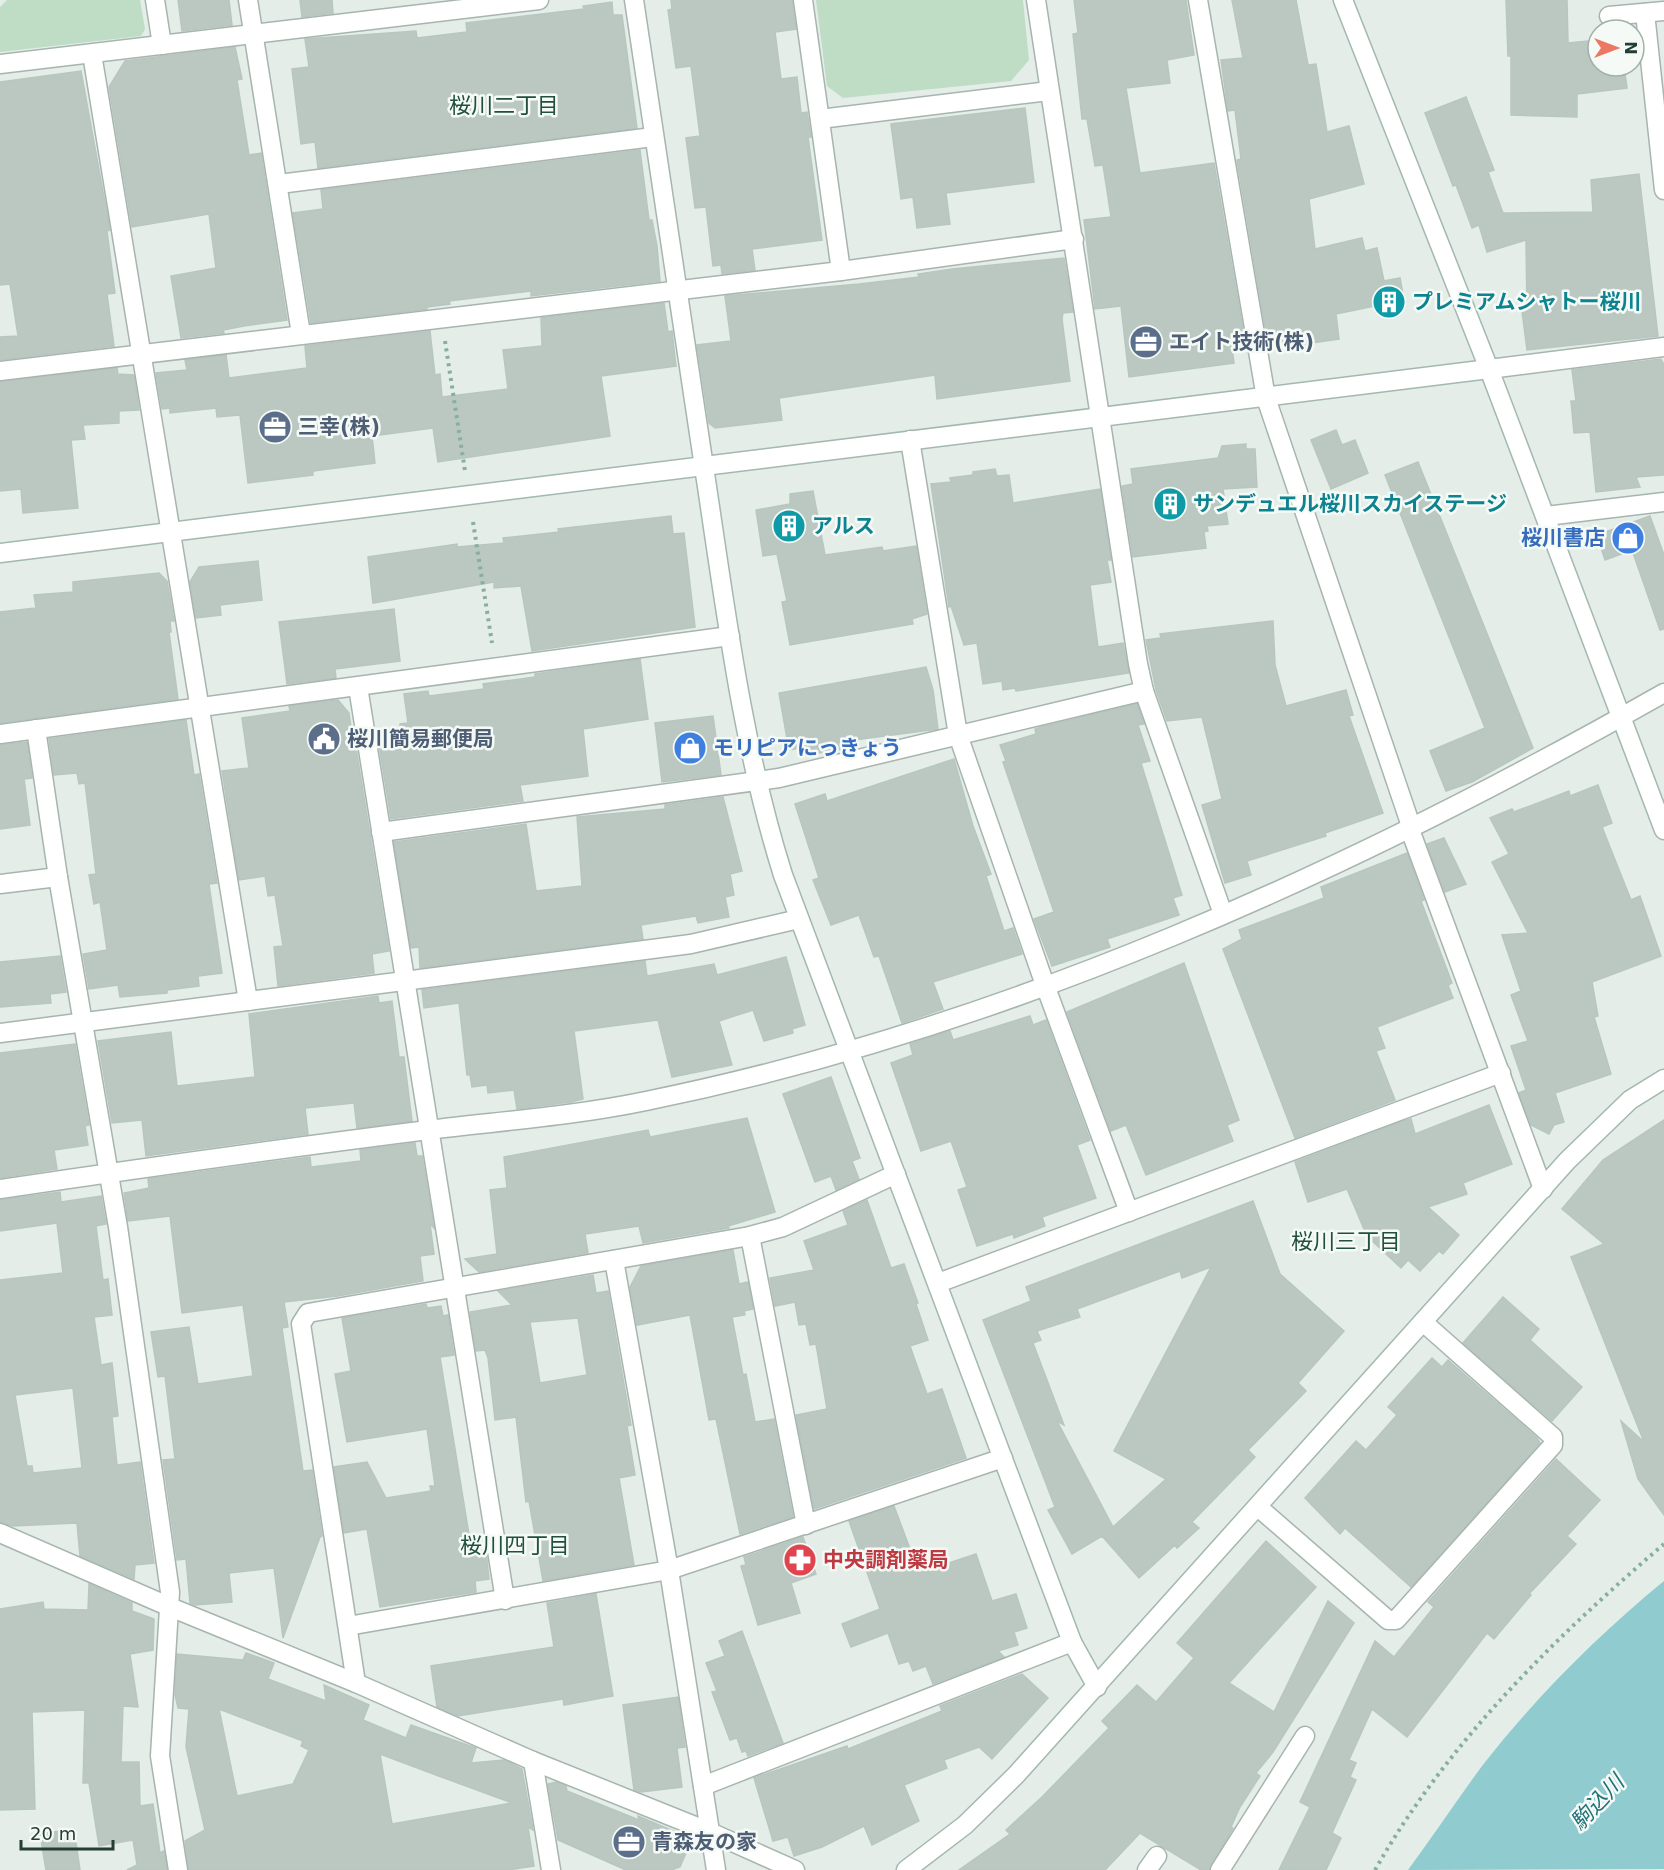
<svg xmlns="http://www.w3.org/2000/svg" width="1664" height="1870" font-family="'DejaVu Sans','Noto Sans JP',sans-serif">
	<rect width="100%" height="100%" fill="#e4ede8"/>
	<!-- green -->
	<g fill="#beddc4">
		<polygon points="7,0 140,0 145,29 141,36 0,52 0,7"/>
		<polygon points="816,0 1023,0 1029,60 1011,81 843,98 827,86"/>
	</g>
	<!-- water -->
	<path fill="#8fcbcf" d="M1664 1581V1869L1408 1870C1433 1836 1457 1800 1482 1766 1535 1698 1598 1635 1664 1581Z"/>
	<!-- building -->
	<g fill="#bac8c1" stroke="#b7c7bf" stroke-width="1.5" fill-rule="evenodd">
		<polygon points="178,0 229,0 232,25 182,31"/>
		<polygon points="300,0 332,0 333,13 302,17"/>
		<polygon points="671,0 792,0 796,29 775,32 781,79 797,77 801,113 807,112 811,137 808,137 822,240 752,249 755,270 722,274 721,265 713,266 706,207 695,208 686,138 700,136 691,66 676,68 668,10 672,9"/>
		<polygon points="1074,0 1186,0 1194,55 1167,60 1170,83 1126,88 1140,173 1214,163 1246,347 1232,349 1234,363 1129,377 1121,306 1095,309 1084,220 1111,217 1103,165 1095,166 1087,119 1082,119 1073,34 1078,33"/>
		<polygon points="1232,0 1296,0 1308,65 1316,64 1327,132 1349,126 1364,184 1309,199 1315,249 1362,238 1365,251 1377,248 1384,281 1400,278 1404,300 1336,314 1339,339 1298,345 1298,341 1268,344 1237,160 1241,159 1235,110 1228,111 1221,60 1243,58"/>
		<polygon points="1506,0 1567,0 1568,43 1598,40 1598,66 1624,66 1627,88 1577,94 1577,117 1511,115 1511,56 1508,56"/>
		<polygon points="612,2 613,15 622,15 637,128 318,168 315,142 301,144 292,69 309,67 305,39 416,31 417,38 467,32 466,23 584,9 583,6"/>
		<polygon points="235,47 242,79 237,80 249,155 261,153 287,320 244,326 223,330 224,333 181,338 171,276 216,268 209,214 132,227 109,87 125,61"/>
		<polygon points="81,71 110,230 107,231 115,293 107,294 114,346 0,360 0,337 18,336 10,284 0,285 0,82"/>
		<polygon points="1466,97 1494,170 1488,172 1503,213 1510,213 1511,215 1511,213 1593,212 1591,180 1639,174 1658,336 1527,350 1522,311 1527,310 1526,240 1487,252 1479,225 1472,228 1456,185 1453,186 1425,113"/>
		<polygon points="1025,108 1034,182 946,193 950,224 917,228 913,197 901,199 891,124"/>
		<polygon points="640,150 649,220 652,220 657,246 660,281 531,296 531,291 449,301 450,304 427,307 427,309 311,323 293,213 323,209 321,190"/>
		<polygon points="1064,258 1073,312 1063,313 1062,319 1070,381 937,399 935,375 779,398 782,420 715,428 709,423 697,345 731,341 725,296 859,284 919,277 918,274 952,269"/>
		<polygon points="664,303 668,332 672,331 676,366 601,376 610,436 438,462 433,428 372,436 375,463 313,471 313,475 248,483 240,415 217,417 216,408 170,413 170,408 162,409 156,373 187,370 185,360 226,355 229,378 307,368 305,346 430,331 435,375 440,374 442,397 508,389 503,350 542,346 541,318"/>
		<polygon points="1661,359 1664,365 1664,475 1636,477 1640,487 1596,492 1590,432 1574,433 1571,401 1576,401 1572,370"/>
		<polygon points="117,368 118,374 134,375 139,410 119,411 119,423 83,425 85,439 71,440 78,508 23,513 21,489 0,491 0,382"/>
		<polygon points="1336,430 1342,445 1355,440 1368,473 1331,489 1311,440"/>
		<polygon points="1246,444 1246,449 1255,449 1257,487 1223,489 1228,524 1207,526 1208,531 1204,532 1206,548 1133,557 1122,486 1133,484 1131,469 1218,458 1222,446"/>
		<polygon points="1418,462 1533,748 1472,782 1446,791 1430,751 1485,728 1385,475"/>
		<polygon points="995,469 997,476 1009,475 1013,503 1100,489 1111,560 1107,560 1111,582 1090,585 1098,647 1123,643 1129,673 1016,691 1015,688 1003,690 1002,681 983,684 977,643 964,645 951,606 949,607 931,484 951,482 950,478 973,475 973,472"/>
		<polygon points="813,491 825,555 882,547 883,551 916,546 927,614 912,619 913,624 790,645 782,602 787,601 777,554 763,556 756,510 790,504 790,494"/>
		<polygon points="671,516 673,534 684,533 695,627 532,651 521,586 494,588 494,582 373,603 368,557 457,544 457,547 504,543 503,538 559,532 558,529"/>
		<polygon points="1650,516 1664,555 1664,629 1660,630 1632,550 1605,560 1597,535"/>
		<polygon points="258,561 262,600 220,605 221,615 196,618 190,582 199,567"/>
		<polygon points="159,573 167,581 174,621 170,621 171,632 169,632 178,699 0,723 0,612 36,608 34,595 73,592 73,582"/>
		<polygon points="394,609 400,661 335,669 336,678 287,684 279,622"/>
		<polygon points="1273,621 1275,665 1286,706 1346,690 1353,715 1349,716 1383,813 1325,833 1326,836 1247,861 1251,875 1225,883 1202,805 1222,799 1202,717 1167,721 1156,690 1146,640 1161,638 1160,634"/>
		<polygon points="640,659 648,719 583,729 588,776 520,785 523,801 391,819 378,739 401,736 400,724 408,723 404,694 428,691 429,696 484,689 483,684 535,677 535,674"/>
		<polygon points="926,667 933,690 938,729 846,741 848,748 802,756 801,748 789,750 779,693"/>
		<polygon points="338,700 349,713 353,742 355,742 389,951 372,954 374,973 278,986 274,947 283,946 275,895 268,896 265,876 239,880 222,771 249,768 242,718 290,711 289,706"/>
		<polygon points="1137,704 1144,724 1138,725 1150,761 1141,763 1182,895 1173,898 1179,915 1107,939 1110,947 1052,966 1034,919 1054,912 1003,762 1006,761 1000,745 1036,734 1035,729 1041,727"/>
		<polygon points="713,716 721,775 662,782 655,723"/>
		<polygon points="186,720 194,775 199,774 217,883 209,884 222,973 198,976 199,986 167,990 167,993 120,997 118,985 89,989 83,954 107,950 100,902 94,904 89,875 96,874 85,783 79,784 77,773 54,775 49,739"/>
		<polygon points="27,742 32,778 24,779 30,825 0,829 0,745"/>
		<polygon points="954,759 973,826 991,874 986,876 1004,931 1013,928 1022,954 933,982 943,1009 902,1023 879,956 874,957 859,915 831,925 813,880 819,878 795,804 825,794 827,801"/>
		<polygon points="1598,785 1612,823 1602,827 1631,900 1640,896 1661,956 1592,982 1598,1016 1594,1017 1611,1074 1555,1093 1564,1122 1554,1125 1549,1134 1531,1125 1519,1093 1526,1090 1511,1046 1528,1041 1511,995 1521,991 1502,935 1528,933 1492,862 1509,854 1490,818 1512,809 1514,812 1569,791 1570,796"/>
		<polygon points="723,797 742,871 730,874 734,895 725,897 729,917 698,923 696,916 641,925 643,939 420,968 419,947 411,948 394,842 526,824 536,891 582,886 577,817 665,809 665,805"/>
		<polygon points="1444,838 1466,884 1445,892 1427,844"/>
		<polygon points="1407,853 1424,900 1421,901 1452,983 1448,985 1453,998 1377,1027 1385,1048 1376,1051 1395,1100 1295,1138 1223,949 1242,939 1239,930 1324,898 1321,887"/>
		<polygon points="60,956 66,992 50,994 51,1003 0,1007 0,962"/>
		<polygon points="786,957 805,1025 792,1029 793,1033 764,1041 753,1010 719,1021 732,1065 672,1077 658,1020 574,1031 583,1099 571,1102 517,1109 514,1090 488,1093 487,1085 472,1087 470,1075 467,1075 459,1003 424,1008 422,990 645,961 647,976 714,964 717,975"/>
		<polygon points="1184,963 1239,1120 1227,1125 1233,1141 1146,1175 1126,1125 1111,1131 1067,1012"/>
		<polygon points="378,996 379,1003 392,1001 399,1057 404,1057 412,1121 357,1128 354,1103 305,1108 308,1134 146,1156 142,1120 112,1123 98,1041 171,1032 177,1086 255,1077 249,1014"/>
		<polygon points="1030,1016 1033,1025 1046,1020 1090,1140 1077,1145 1096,1198 1042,1217 1045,1226 1014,1238 1013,1234 977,1246 958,1190 967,1187 951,1141 921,1151 891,1063 913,1055 910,1044 950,1031 953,1040"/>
		<polygon points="75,1044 89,1125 85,1126 88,1145 54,1150 57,1169 0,1178 0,1053"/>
		<polygon points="831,1077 860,1158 852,1161 859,1179 836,1190 831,1176 815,1182 783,1094"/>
		<polygon points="1489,1105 1512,1164 1463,1183 1467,1194 1428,1207 1459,1235 1443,1254 1439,1251 1420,1271 1408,1260 1401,1268 1367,1236 1347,1189 1308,1202 1295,1162 1403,1121 1411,1119 1415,1134"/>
		<polygon points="747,1118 775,1212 728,1226 729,1228 643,1243 639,1226 585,1234 588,1253 479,1272 465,1259 497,1254 490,1190 507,1188 504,1157 648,1130 650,1137"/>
		<polygon points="1664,1120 1664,1515 1638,1479 1621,1421 1644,1442 1571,1257 1604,1244 1562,1209 1603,1160"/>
		<polygon points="415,1143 417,1156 422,1156 434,1228 430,1224 434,1254 420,1256 423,1281 338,1296 284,1302 288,1327 282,1328 303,1471 312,1470 322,1536 320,1537 283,1638 274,1568 229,1573 232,1602 195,1605 190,1603 186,1559 177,1560 163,1460 175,1459 165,1376 158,1377 151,1332 189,1327 198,1384 253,1376 243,1305 182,1313 170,1216 128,1221 124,1193 149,1188 148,1179 310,1157 311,1167 361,1161 360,1150"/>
		<path d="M60 1192 61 1202 101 1196 106 1224 96 1226 103 1280 108 1279 112 1315 94 1317 101 1365 112 1363 118 1416 112 1417 117 1465 140 1462 154 1563 135 1565 134 1579 80 1556 77 1523 13 1526 0 1522V1280L63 1273 57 1223 0 1231V1200ZM73 1388 82 1468 33 1473 32 1466H27L15 1395Z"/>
		<polygon points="867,1200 891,1268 904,1264 918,1303 916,1304 928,1340 910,1346 927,1394 942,1389 966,1458 814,1509 796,1415 827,1409 816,1344 810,1345 806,1324 799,1325 795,1302 775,1306 770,1278 814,1270 804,1241 848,1225 843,1211"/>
		<path d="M1253 1201 1280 1274 1344 1331 1298 1383 1306 1391 1248 1450 1255 1457 1192 1522 1199 1528 1177 1548 1175 1545 1139 1578 1102 1536 1072 1554 1048 1510 1055 1507 983 1320 1031 1301 1026 1287ZM1211 1267 1114 1451 1166 1479 1113 1527 1057 1421 1064 1425 1033 1343 1041 1340 1037 1331 1080 1317 1077 1309 1180 1271 1182 1278Z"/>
		<polygon points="733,1250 739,1284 748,1282 753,1309 744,1311 745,1315 732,1317 743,1375 746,1374 755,1422 774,1419 793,1517 740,1534 716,1419 709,1420 690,1315 637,1325 630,1287 641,1266"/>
		<path d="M593 1275 596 1293 608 1291 631 1425 627 1426 635 1475 619 1478 634 1565 543 1581 529 1501 526 1502 516 1417 495 1420 488 1358 485 1350 476 1351 470 1312 512 1305 498 1291ZM578 1318 587 1375 540 1383 530 1322Z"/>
		<polygon points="1503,1297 1539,1329 1530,1340 1582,1387 1552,1421 1463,1343"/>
		<polygon points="426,1304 427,1308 441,1306 443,1316 448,1315 454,1355 440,1357 472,1553 486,1551 489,1579 475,1581 476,1592 380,1607 367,1529 344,1533 334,1467 367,1462 386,1498 431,1491 430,1486 435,1486 427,1429 347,1442 335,1374 351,1371 342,1318"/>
		<polygon points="1432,1358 1442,1367 1448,1360 1537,1438 1540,1443 1411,1587 1345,1528 1340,1534 1305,1498 1356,1441 1366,1450 1397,1415 1388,1407"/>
		<polygon points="1556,1459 1600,1500 1567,1536 1576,1544 1529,1594 1531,1595 1494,1639 1487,1633 1407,1737 1372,1709 1349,1760 1356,1763 1350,1777 1356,1780 1332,1833 1341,1838 1326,1870 1279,1870 1310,1807 1300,1802 1375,1641 1394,1657 1434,1607 1428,1602"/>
		<polygon points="894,1506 919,1573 976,1554 992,1601 1016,1594 1027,1628 1014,1632 1018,1645 998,1651 1004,1657 933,1684 926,1666 913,1671 909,1661 899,1664 888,1633 851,1647 842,1624 880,1609 849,1521"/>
		<polygon points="803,1537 816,1574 791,1583 800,1613 758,1625 741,1566 746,1565 744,1557"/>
		<polygon points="1266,1541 1316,1587 1229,1683 1274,1712 1328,1601 1354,1623 1273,1752 1256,1773 1260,1776 1240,1807 1231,1827 1233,1828 1209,1870 1201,1870 1140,1833 1105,1870 959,1870 1010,1834 1006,1830 1042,1797 1109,1728 1102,1721 1137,1685 1156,1702 1194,1658 1177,1643"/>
		<polygon points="89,1584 132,1603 132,1611 154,1619 153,1650 130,1654 138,1707 123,1706 121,1762 139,1762 140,1806 153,1804 160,1853 164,1851 167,1870 127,1870 137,1865 133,1840 99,1846 89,1783 83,1783 85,1710 32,1712 35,1809 0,1810 0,1609 43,1602 44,1609 88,1610"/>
		<polygon points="596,1594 613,1696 564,1705 563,1699 458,1716 437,1707 431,1666 554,1647 547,1603"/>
		<polygon points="742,1631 783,1743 748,1756 746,1751 742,1752 737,1738 730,1740 712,1692 717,1691 706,1663 725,1656 719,1641"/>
		<path d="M246 1653 274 1663 268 1679 326 1701 324 1685 369 1705 363 1720 406 1738 411 1725 476 1748 471 1763 504 1760 522 1769 533 1830 528 1827 534 1866 508 1870H189L185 1841 205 1830 186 1747 189 1709 178 1708 175 1695 177 1654 243 1660ZM219 1709 303 1741 301 1746 309 1750 293 1784 237 1796ZM380 1754 436 1775 512 1803 392 1824Z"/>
		<polygon points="1022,1674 1048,1698 992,1759 979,1747 944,1760 947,1768 904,1785 919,1821 872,1845 864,1826 822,1847 794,1856 788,1837 773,1841 754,1778 847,1746 848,1749 942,1711 940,1706"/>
		<polygon points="678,1697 685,1747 677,1748 682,1787 641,1792 634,1790 623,1705"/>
		<polygon points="556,1782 566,1786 567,1791 639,1820 638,1816 692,1839 680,1867 671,1870 626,1870 558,1840 548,1784"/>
		<polygon points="74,1829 80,1870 46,1870 40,1834"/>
	</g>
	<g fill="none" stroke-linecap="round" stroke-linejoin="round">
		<defs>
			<g id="street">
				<polyline points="155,0 162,45"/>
				<polyline points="248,0 301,334"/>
				<polyline points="634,0 704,467"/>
				<polyline points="803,0 841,271"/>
				<polyline points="1036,0 1138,664 1144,691 1223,914"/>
				<polyline points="1198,0 1266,398 1411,826"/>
				<polyline points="1645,13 1664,190"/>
				<polyline points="1609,16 1664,11"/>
				<polyline points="92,54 248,1001"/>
				<polyline points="0,64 539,0"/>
				<polyline points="820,119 1049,91"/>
				<polyline points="279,184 653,137"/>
				<polyline points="1489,369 1664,347"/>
				<polyline points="0,371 841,271 1074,239"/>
				<polyline points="910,440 958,735 1045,985 1129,1212"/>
				<polyline points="1546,516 1664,502"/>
				<polyline points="358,687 505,1600"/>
				<polyline points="36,729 58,877 118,1227 170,1592 160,1756 178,1870"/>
				<polyline points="0,734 730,636"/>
				<polyline points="1409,827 1543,1189"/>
				<polyline points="381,832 779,778 1144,691"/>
				<polyline points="0,884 58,877"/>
				<polyline points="0,1033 691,944 799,919"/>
				<path d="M0 1189C142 1168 285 1148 428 1130 501 1121 574 1116 646 1101 1005 1028 1347 873 1664 693"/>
				<polyline points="750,1236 806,1525"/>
				<polyline points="614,1260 669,1570 716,1870"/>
				<polyline points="938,1283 1501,1073"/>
				<polyline points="1258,1507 1388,1620 1396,1620 1553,1445 1553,1437 1423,1322"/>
				<polyline points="0,1533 170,1607 356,1683 533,1761 710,1832 795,1870"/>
				<polyline points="348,1626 669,1570 1003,1458"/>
				<polyline points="356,1683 301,1324 308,1313 750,1236 783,1227 896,1174"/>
				<polyline points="533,1761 551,1870"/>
				<polyline points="703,1786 1072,1642"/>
				<polyline points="1147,1870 1157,1856"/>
				<polyline points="1220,1870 1305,1736"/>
			</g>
			<g id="secondary">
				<polyline points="1343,0 1489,369 1664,830"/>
				<path d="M704 467C725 604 741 742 783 875L1072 1642 1097 1687"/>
				<polyline points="0,553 1489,369"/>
				<polyline points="906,1870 965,1825 1016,1775 1567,1161 1630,1100 1664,1079"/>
			</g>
		</defs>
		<!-- street casing -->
		<use href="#street" stroke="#a7b5af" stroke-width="21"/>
		<!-- secondary casing -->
		<use href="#secondary" stroke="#a3b8af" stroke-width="21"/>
		<!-- path -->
		<g stroke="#86af9f" stroke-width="4" stroke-dasharray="3 4.5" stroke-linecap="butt">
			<polyline points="445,341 465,471"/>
			<polyline points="473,522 492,643"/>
			<path d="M1375 1870C1447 1743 1554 1638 1664 1544"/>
		</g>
		<!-- street -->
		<use href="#street" stroke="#fff" stroke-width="18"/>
		<!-- secondary -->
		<use href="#secondary" stroke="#fff" stroke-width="18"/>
	</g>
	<!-- icons -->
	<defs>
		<symbol id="building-disc" viewBox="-11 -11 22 22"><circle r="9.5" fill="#0f9aa8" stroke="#f5faf7"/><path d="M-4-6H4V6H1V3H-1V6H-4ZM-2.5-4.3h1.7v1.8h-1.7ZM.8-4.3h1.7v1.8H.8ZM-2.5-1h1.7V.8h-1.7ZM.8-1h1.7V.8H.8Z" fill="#fff"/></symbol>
		<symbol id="office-disc" viewBox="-11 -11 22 22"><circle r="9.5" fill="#5c6f8a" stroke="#f5faf7"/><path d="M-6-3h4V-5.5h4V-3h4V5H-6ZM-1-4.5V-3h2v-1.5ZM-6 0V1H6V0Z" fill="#fff"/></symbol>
		<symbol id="shop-disc" viewBox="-11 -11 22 22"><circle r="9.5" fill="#3f7fe0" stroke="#f5faf7"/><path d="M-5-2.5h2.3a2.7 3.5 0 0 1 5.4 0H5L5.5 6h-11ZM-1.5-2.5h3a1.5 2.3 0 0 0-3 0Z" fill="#fff"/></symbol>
		<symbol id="civic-disc" viewBox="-11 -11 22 22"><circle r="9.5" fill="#5c6f8a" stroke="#f5faf7"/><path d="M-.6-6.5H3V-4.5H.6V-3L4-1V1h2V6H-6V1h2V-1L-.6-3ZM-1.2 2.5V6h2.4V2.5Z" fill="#fff"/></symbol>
		<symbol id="pharmacy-disc" viewBox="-11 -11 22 22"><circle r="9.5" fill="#e0444e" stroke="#f5faf7"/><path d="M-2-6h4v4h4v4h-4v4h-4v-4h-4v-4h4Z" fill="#fff"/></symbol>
	</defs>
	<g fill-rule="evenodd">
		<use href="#building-disc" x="1370" y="283" width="38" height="38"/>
		<use href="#office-disc" x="1127" y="323" width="38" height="38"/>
		<use href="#office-disc" x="256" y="408" width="38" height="38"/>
		<use href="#building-disc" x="1151" y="485" width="38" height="38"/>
		<use href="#building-disc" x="770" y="507" width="38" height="38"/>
		<use href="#shop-disc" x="1609" y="519" width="38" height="38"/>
		<use href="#civic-disc" x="305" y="720" width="38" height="38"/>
		<use href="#shop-disc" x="671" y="729" width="38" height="38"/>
		<use href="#pharmacy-disc" x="781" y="1541" width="38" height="38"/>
		<use href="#office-disc" x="610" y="1823" width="38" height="38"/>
	</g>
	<g text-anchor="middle" stroke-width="5" stroke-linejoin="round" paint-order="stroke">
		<!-- culture labels -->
		<g font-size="21" font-weight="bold" fill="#0d838f" stroke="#f5faf7" text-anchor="start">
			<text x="1412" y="309">プレミアムシャトー桜川</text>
			<text x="1193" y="511">サンデュエル桜川スカイステージ</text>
			<text x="812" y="533">アルス</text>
		</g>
		<!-- service labels -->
		<g font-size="21" font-weight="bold" fill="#4e5e75" stroke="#f5faf7" text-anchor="start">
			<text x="1169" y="349">エイト技術(株)</text>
			<text x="298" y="434">三幸(株)</text>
			<text x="347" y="746">桜川簡易郵便局</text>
			<text x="652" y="1849">青森友の家</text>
		</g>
		<!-- shop labels -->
		<g font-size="21" font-weight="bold" fill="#366cbe" stroke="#f5faf7" text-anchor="end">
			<text x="1605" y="545">桜川書店</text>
			<text x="713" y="755" text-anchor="start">モリピアにっきょう</text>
		</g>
		<!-- health labels -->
		<g font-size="21" font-weight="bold" fill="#be3a42" stroke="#f5faf7" text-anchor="start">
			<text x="823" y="1567">中央調剤薬局</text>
		</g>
		<!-- neighbourhood labels -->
		<g font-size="22" fill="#215040" stroke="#f5faf7">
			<text x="504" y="113">桜川二丁目</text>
			<text x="1346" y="1249">桜川三丁目</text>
			<text x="515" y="1553">桜川四丁目</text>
		</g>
		<!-- water labels -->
		<g font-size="22" font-style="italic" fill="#207178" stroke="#f5faf7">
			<text transform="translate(1597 1802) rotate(-47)" y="8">駒込川</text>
		</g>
	</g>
	<!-- north arrow -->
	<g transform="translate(1616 48) rotate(90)"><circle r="28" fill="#f5faf7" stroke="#a1afa9" stroke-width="1.5"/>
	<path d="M0-4.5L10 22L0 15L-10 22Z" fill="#ec7863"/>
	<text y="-9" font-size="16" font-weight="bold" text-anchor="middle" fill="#243e35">N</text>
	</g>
	<!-- scale -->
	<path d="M21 1840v9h92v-9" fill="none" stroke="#243e35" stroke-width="3"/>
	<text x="30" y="1840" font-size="18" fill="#243e35" stroke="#f5faf7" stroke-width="4.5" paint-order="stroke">20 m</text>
</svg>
